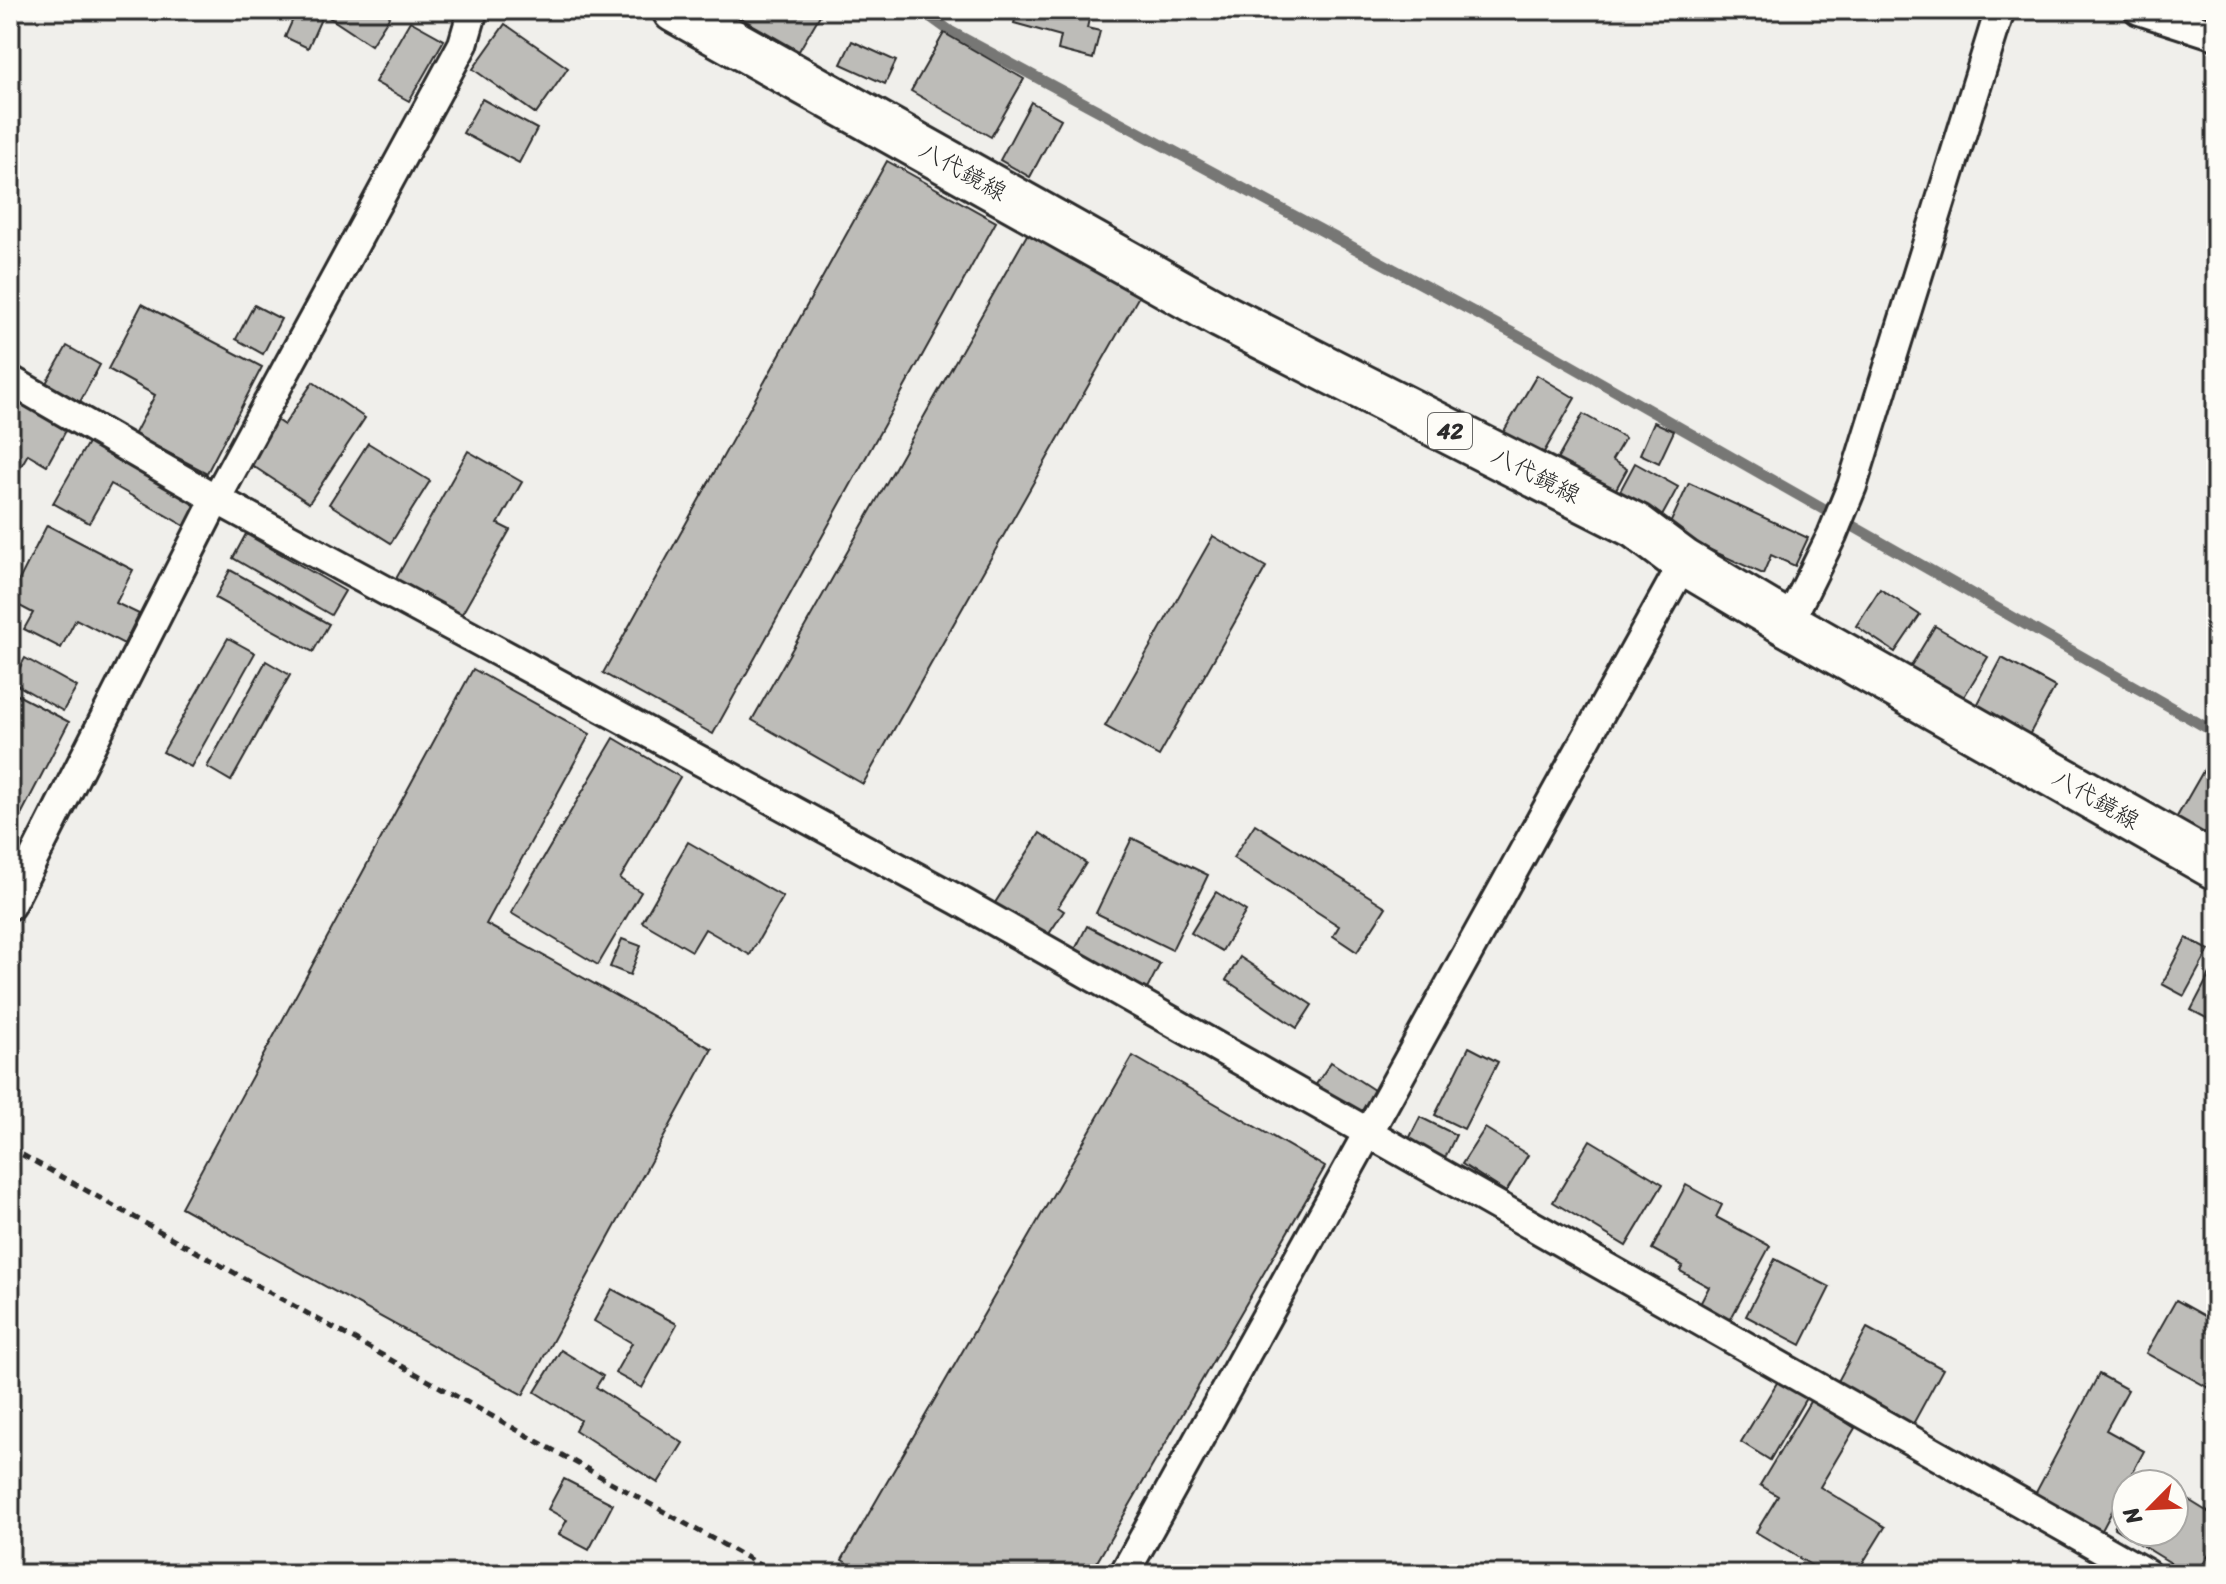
<svg xmlns="http://www.w3.org/2000/svg" width="2226" height="1584" font-family="Sriracha,'Klee One',sans-serif">
	<rect width="100%" height="100%" fill="#f0efeb"/>
	<filter id="ink" filterUnits="userSpaceOnUse"><feTurbulence type="fractalNoise" baseFrequency=".0125" numOctaves="2"/><feDisplacementMap in="SourceGraphic" scale="16" xChannelSelector="R" yChannelSelector="G"/><feConvolveMatrix kernelMatrix="1 2 1 2 8 2 1 2 1" color-interpolation-filters="sRGB"/></filter>
	<g filter="url(#ink)">
		<g fill="none" stroke-linecap="round" stroke-linejoin="round">
			<!-- stream -->
			<polyline stroke="#777775" stroke-width="11" points="921,10 950,31 1535,345 2216,733"/>
		</g>
		<!-- building -->
		<g fill="#bdbcb8" stroke="#2b2b2b" stroke-width="2">
			<polygon points="297,10 325,10 308,48 285,37"/>
			<polygon points="331,10 392,10 393,11 371,45 327,16"/>
			<polygon points="727,10 823,10 799,51"/>
			<polygon points="1018,10 1091,10 1087,28 1100,31 1093,59 1058,50 1061,36 1014,23"/>
			<polygon points="410,21 444,40 409,101 375,82"/>
			<polygon points="505,24 568,68 536,114 473,69"/>
			<polygon points="944,33 1024,79 991,137 911,91"/>
			<polygon points="852,41 896,61 885,84 841,64"/>
			<polygon points="482,99 537,129 519,163 463,133"/>
			<polygon points="1031,102 1061,119 1030,177 1000,160"/>
			<polygon points="887,161 996,222 713,734 603,673"/>
			<polygon points="1028,233 1139,296 863,784 752,720"/>
			<polygon points="142,304 262,367 207,473 134,435 155,395 108,369"/>
			<polygon points="254,305 281,319 263,354 236,339"/>
			<polygon points="67,346 100,365 80,402 46,383"/>
			<polygon points="1537,375 1575,398 1540,459 1501,436"/>
			<polygon points="313,382 365,418 309,503 241,458 269,415 284,425"/>
			<polygon points="10,395 68,427 47,465 28,454 10,485"/>
			<polygon points="1583,414 1625,438 1612,460 1627,469 1610,500 1553,467"/>
			<polygon points="1654,422 1674,431 1659,463 1640,454"/>
			<polygon points="90,439 202,503 188,528 111,484 89,523 53,503"/>
			<polygon points="368,443 430,481 391,543 329,504"/>
			<polygon points="468,451 522,482 498,524 510,530 458,621 393,584"/>
			<polygon points="1635,463 1678,487 1656,527 1613,504"/>
			<polygon points="1689,483 1808,538 1795,566 1771,555 1763,574 1667,530"/>
			<polygon points="47,525 133,570 116,603 139,614 124,644 76,619 61,648 24,629 33,613 10,601 10,598"/>
			<polygon points="246,534 345,591 331,615 233,558"/>
			<polygon points="1213,536 1266,567 1159,756 1105,726"/>
			<polygon points="230,570 329,624 313,652 215,598"/>
			<polygon points="1880,589 1920,615 1895,652 1856,626"/>
			<polygon points="1935,626 1988,657 1962,700 1909,669"/>
			<polygon points="228,638 255,653 191,767 163,752"/>
			<polygon points="25,658 77,687 63,711 12,682"/>
			<polygon points="2002,658 2055,687 2027,739 1974,711"/>
			<polygon points="266,661 290,675 231,781 207,767"/>
			<polygon points="473,669 590,734 486,924 712,1049 523,1395 181,1207"/>
			<polygon points="10,691 69,722 10,836"/>
			<polygon points="614,738 680,777 620,879 641,892 598,965 511,913"/>
			<polygon points="2205,768 2216,775 2216,847 2174,822"/>
			<polygon points="1255,824 1386,907 1357,952 1333,936 1339,926 1233,858"/>
			<polygon points="1040,833 1086,863 1058,907 1064,911 1043,943 991,909"/>
			<polygon points="1132,838 1208,875 1172,950 1096,913"/>
			<polygon points="688,842 783,897 750,955 705,929 692,951 642,922"/>
			<polygon points="1216,892 1246,911 1222,951 1191,933"/>
			<polygon points="1087,926 1160,964 1142,999 1069,961"/>
			<polygon points="2186,938 2209,950 2184,996 2162,984"/>
			<polygon points="622,939 641,946 630,975 610,967"/>
			<polygon points="1240,957 1312,1005 1297,1028 1226,980"/>
			<polygon points="2216,962 2216,1023 2191,1010"/>
			<polygon points="1469,1047 1498,1062 1464,1129 1435,1115"/>
			<polygon points="1133,1056 1325,1167 1090,1574 866,1574 842,1560"/>
			<polygon points="1331,1062 1386,1098 1370,1121 1315,1086"/>
			<polygon points="1420,1117 1456,1135 1444,1160 1408,1141"/>
			<polygon points="1485,1128 1528,1155 1506,1192 1462,1164"/>
			<polygon points="1590,1140 1663,1184 1626,1246 1553,1202"/>
			<polygon points="1686,1185 1722,1205 1716,1217 1770,1246 1728,1324 1698,1308 1709,1287 1680,1271 1683,1266 1652,1249"/>
			<polygon points="1775,1259 1830,1287 1801,1345 1746,1316"/>
			<polygon points="612,1289 677,1324 642,1388 615,1373 632,1343 594,1321"/>
			<polygon points="2176,1300 2216,1322 2216,1392 2146,1353"/>
			<polygon points="1867,1328 1943,1369 1913,1424 1837,1383"/>
			<polygon points="561,1350 603,1376 596,1387 683,1443 658,1483 575,1430 580,1420 535,1392"/>
			<polygon points="2099,1374 2128,1390 2106,1430 2144,1451 2100,1534 2033,1498"/>
			<polygon points="1778,1381 1806,1398 1770,1460 1741,1442"/>
			<polygon points="1811,1400 1855,1428 1820,1487 1885,1527 1856,1574 1826,1574 1756,1532 1778,1496 1760,1485"/>
			<polygon points="2146,1474 2162,1484 2140,1484"/>
			<polygon points="564,1479 613,1504 589,1550 559,1534 567,1520 548,1509"/>
			<polygon points="2174,1491 2216,1517 2216,1543 2197,1574 2189,1574 2114,1528 2126,1507 2126,1532 2174,1532"/>
		</g>
		<g fill="none" stroke-linecap="round" stroke-linejoin="round">
			<defs>
				<g id="street">
					<polyline points="2139,10 2216,35"/>
					<polyline points="10,380 216,499 958,900 2147,1574"/>
					<polyline points="1788,624 1832,535 1852,486 2000,10"/>
					<polyline points="10,905 216,499 463,44 473,10"/>
					<polyline points="1124,1574 1684,562"/>
				</g>
				<polyline id="primary" points="675,10 1222,316 1636,526 1684,562 1788,624 2216,867"/>
			</defs>
			<!-- street casing -->
			<use href="#street" stroke="#2b2b2b" stroke-width="34"/>
			<!-- primary casing -->
			<use href="#primary" stroke="#2b2b2b" stroke-width="50"/>
			<!-- path -->
			<polyline stroke="#2b2b2b" stroke-width="5" stroke-dasharray="8 6" stroke-linecap="butt" points="10,1148 776,1574"/>
			<!-- street -->
			<use href="#street" stroke="#fdfcf7" stroke-width="28"/>
			<!-- primary -->
			<use href="#primary" stroke="#fdfcf7" stroke-width="44"/>
		</g>
	</g>
	<g text-anchor="middle" stroke-width="6" stroke-linejoin="round" paint-order="stroke">
		<!-- shield labels -->
		<rect fill="#fdfcf7" stroke="#6a6a68" stroke-width="2" x="1428" y="413" width="44" height="36" rx="6"/>
		<g font-size="22" font-weight="bold" fill="#2b2b2b">
			<text x="1450" y="439">42</text>
		</g>
		<!-- street labels -->
		<g font-size="24" fill="#2b2b2b" stroke="#fdfcf7">
			<text transform="translate(963 171) rotate(29)" y="8">八代鏡線</text>
			<text transform="translate(1536 475) rotate(27)" y="8">八代鏡線</text>
			<text transform="translate(2096 799) rotate(30)" y="8">八代鏡線</text>
		</g>
	</g>
	<!-- margin -->
	<rect width="2226" height="1584" fill="none" stroke="#fdfcf7" stroke-width="40"/>
	<rect x="20" y="20" width="2186" height="1544" fill="none" stroke="#2b2b2b" stroke-width="3" filter="url(#ink)"/>
	<!-- north arrow -->
	<g transform="translate(2150 1508) rotate(246)"><circle r="38" fill="#fdfcf7" stroke="#a9a8a5" stroke-width="2"/>
	<path d="M0-6L14 30L0 20L-14 30Z" fill="#c8321e"/>
	<text y="-12" font-size="22" font-weight="bold" text-anchor="middle" fill="#2b2b2b">N</text>
	</g>
</svg>
